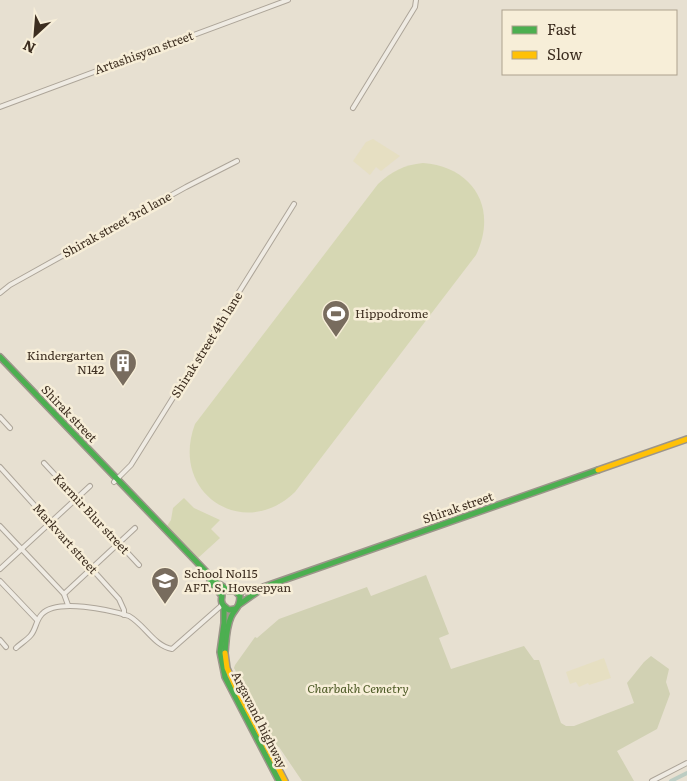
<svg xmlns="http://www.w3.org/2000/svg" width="687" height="781" font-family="Literata,serif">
	<rect width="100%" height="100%" fill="#e7e0d1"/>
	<!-- farmland -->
	<g fill="#e6dfc2">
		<polygon points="373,139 400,156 381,171 376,167 370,175 353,161 366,142"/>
		<polygon points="604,658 611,678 589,685 588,683 579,687 576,682 570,684 566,672"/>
	</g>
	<!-- green -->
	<g fill="#d6d7b3">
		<path d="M423 163C474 167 498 209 476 255L295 492C243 542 169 493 195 424L378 184C392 171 404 165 423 163Z"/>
		<polygon points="184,498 194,508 220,520 211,529 220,538 198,558 167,526 171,520 173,508"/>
	</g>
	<!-- cemetery -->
	<polygon fill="#d1d1b3" points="426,575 449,634 439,638 451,669 524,646 534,660 539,660 561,723 566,726 574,726 634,703 627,683 644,662 651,656 669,669 666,682 670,694 657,729 617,751 634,781 302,781 279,747 273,745 234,668 235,665 255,637 257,638 279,619 367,587 371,596"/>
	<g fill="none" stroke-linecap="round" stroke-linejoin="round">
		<!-- canal -->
		<polyline stroke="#bcccc2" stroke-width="4" points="671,781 687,773"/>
		<defs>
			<g id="street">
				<polyline points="0,107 288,0"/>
				<polyline points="353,108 415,7 416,0"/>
				<polyline points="0,293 10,285 186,187 237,161"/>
				<polyline points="0,417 10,428"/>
				<polyline points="44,463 139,565"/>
				<polyline points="0,467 119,599 124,610 124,615"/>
				<polyline points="114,482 131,465 294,204"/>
				<polyline points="0,526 64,594 68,605"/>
				<polyline points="0,569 90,486"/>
				<polyline points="0,581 37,620"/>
				<polyline points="64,594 135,528"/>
				<polyline points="0,640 6,647"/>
				<path d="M16 648C20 644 27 640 31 635 36 629 36 620 42 614 57 598 110 610 129 616 145 625 154 646 172 649L222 605"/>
				<polyline points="652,781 687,763"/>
			</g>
			<g id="fast">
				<path d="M0 357 215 581 229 591H235L240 596C240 608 235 608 231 617 226 628 226 642 225 653"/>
				<path d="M210 581 222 596C220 603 223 606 229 610L235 609"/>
				<polyline points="235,591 255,590 598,470"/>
				<polyline points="240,604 257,592"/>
				<polyline points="224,607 224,623 220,652 225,677 279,781"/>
			</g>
			<g id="slow">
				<polyline points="598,470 687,439"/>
				<polyline points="225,653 227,668 235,686 285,781"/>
			</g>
		</defs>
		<!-- street casing -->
		<use href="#street" stroke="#ada599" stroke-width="6"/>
		<!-- fast casing -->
		<use href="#fast" stroke="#9c958a" stroke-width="8"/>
		<!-- slow casing -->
		<use href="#slow" stroke="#9c958a" stroke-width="8"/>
		<!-- street -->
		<use href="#street" stroke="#efebe3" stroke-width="4"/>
		<!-- fast -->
		<use href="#fast" stroke="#4caf50" stroke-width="5"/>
		<!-- slow -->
		<use href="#slow" stroke="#ffc107" stroke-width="5"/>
	</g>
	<!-- icons -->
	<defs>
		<symbol id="stadium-pin" viewBox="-11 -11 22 30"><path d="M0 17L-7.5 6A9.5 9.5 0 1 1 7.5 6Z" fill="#786c5e" stroke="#f7eed8"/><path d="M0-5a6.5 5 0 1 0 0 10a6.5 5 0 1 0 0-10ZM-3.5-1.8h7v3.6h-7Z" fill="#fff"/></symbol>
		<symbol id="building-pin" viewBox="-11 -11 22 30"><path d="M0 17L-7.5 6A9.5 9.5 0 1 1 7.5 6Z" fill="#786c5e" stroke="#f7eed8"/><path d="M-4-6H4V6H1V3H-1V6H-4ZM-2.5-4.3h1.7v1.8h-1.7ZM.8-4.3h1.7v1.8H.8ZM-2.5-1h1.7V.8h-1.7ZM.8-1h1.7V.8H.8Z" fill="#fff"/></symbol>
		<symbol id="school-pin" viewBox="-11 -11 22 30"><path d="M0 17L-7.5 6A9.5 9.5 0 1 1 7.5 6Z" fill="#786c5e" stroke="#f7eed8"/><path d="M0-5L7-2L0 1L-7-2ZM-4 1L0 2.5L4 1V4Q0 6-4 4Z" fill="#fff"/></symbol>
	</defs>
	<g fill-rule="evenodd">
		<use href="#stadium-pin" x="320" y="298" width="32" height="43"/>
		<use href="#building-pin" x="107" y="347" width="32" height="43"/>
		<use href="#school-pin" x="149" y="565" width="32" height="43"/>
	</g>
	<g text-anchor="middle" stroke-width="5" stroke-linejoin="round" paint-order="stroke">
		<!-- street labels -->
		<g font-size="12" fill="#3d2e20" stroke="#f7eed8">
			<text transform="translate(144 53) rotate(-20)" y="4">Artashisyan street</text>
			<text transform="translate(117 225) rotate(-29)" y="4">Shirak street 3rd lane</text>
			<text transform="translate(207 345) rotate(-58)" y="4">Shirak street 4th lane</text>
			<text transform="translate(69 414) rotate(46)" y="4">Shirak street</text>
			<text transform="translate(458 508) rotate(-19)" y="4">Shirak street</text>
			<text transform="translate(91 514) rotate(47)" y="4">Karmir Blur street</text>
			<text transform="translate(65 539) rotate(48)" y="4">Markvart street</text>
			<text transform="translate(259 720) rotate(63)" y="4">Argavand highway</text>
		</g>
		<!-- poi labels -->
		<g font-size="12" fill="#3d2e20" stroke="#f7eed8" text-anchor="start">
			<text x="355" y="318">Hippodrome</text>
			<text x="104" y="360" text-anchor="end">Kindergarten<tspan x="104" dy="14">N142</tspan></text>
			<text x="184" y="578">School No115<tspan x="184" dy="14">AFT. S. Hovsepyan</tspan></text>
		</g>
		<!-- park labels -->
		<g font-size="12" font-style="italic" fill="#4d5a26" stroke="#f7eed8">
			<text x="358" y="693">Charbakh Cemetry</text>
		</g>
	</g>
	<!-- legend -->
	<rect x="502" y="10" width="175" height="65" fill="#f7eed8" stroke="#ada18e"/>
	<rect x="512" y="26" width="25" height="8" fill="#4caf50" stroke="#ada18e"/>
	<text x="547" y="35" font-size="15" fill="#3d2e20">Fast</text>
	<rect x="512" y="51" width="25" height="8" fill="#ffc107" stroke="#ada18e"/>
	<text x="547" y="60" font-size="15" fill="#3d2e20">Slow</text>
	<!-- north arrow -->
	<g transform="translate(35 35) rotate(206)" stroke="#f7eed8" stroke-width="4" paint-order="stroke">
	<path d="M0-4L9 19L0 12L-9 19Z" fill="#3d2e20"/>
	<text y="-8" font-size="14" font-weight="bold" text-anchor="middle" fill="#3d2e20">N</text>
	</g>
</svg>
